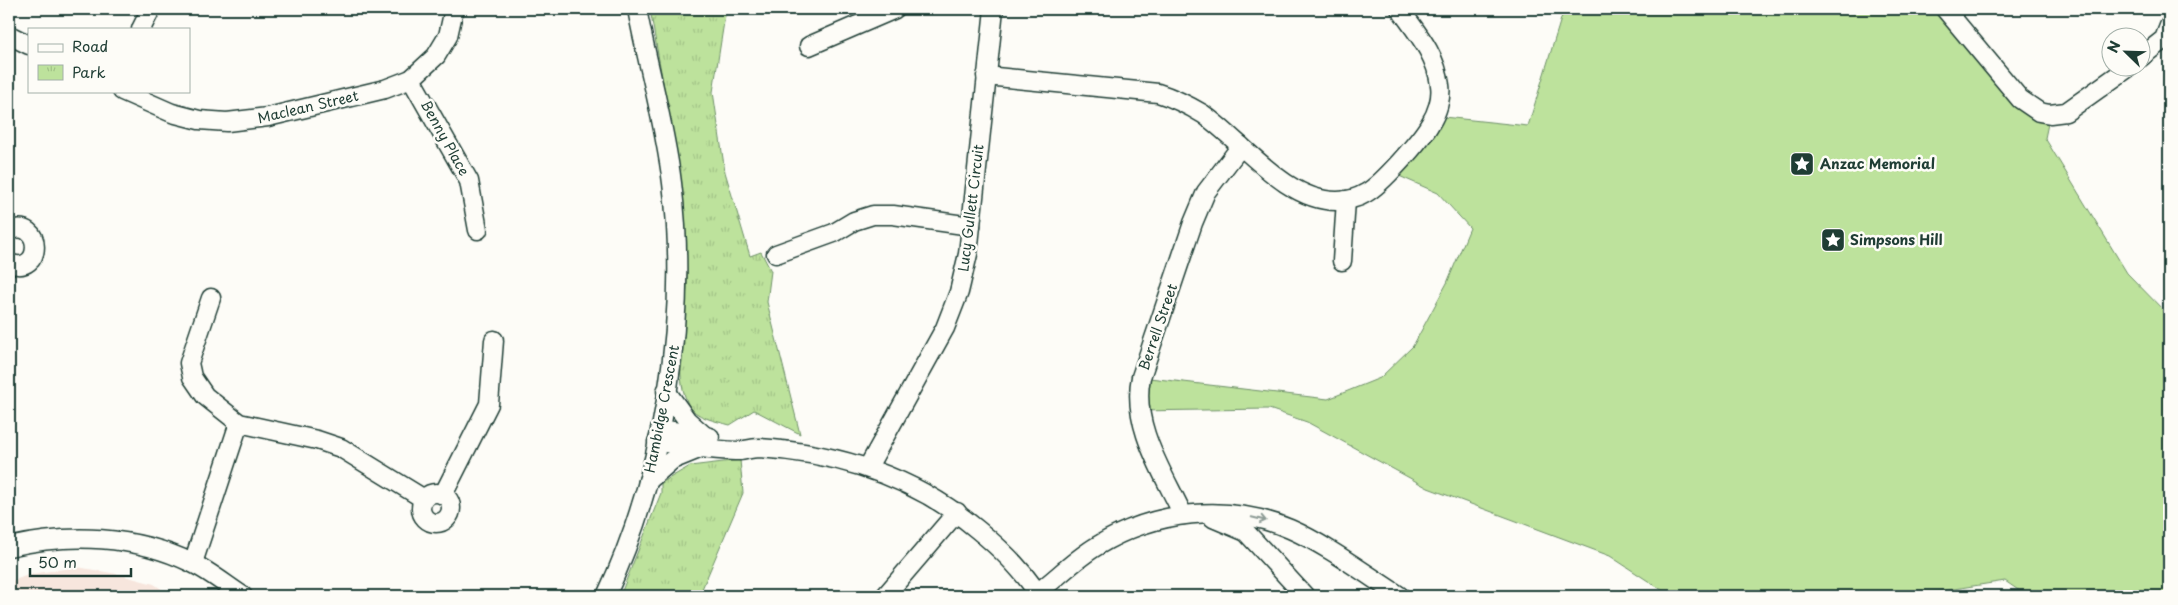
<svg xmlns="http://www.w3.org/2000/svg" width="2178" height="605" font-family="'Playpen Sans',sans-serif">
	<defs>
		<pattern id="park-tufts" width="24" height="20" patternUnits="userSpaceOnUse" patternTransform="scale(1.25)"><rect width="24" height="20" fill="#bde29c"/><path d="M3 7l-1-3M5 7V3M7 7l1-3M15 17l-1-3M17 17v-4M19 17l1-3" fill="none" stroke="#a2c387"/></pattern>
	</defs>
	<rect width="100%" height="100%" fill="#fdfcf7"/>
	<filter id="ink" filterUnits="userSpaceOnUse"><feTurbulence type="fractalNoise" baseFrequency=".02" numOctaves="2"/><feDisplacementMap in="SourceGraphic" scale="10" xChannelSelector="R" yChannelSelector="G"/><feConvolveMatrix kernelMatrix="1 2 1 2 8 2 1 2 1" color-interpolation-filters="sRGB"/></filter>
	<g filter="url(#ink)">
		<!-- built -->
		<polygon fill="#f7e6dd" points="77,567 117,574 154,584 172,596 9,596 9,582 31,574"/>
		<!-- grass -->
		<polygon fill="#bde29c" stroke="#6e9068" points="1564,9 1945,9 2020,99 2050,114 2045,138 2127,273 2169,316 2169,596 2027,596 2005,581 1909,596 1671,596 1610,556 1428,488 1307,422 1269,409 1138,411 1141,377 1328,399 1380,378 1413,346 1447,283 1470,228 1438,193 1390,172 1434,116 1528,126"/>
		<!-- park -->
		<g fill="url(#park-tufts)" stroke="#6e9068">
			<path d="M650 9H726L713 92 725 172 750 256 761 252 771 271 767 302 800 434 754 410 730 425C716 421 695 418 688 404 671 368 688 315 687 276 684 186 665 97 650 9Z"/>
			<polygon points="740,460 743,493 699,596 620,596 661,493 661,483 690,466"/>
		</g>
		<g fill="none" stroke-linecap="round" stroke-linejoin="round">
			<defs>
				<g id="minor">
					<polyline points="1945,9 2020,99 2039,112 2050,114 2066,112 2128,68"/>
					<polyline points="141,29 151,9"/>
					<polyline points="9,35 29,45"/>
					<polyline points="809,46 895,9"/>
					<polyline points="2140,58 2164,39 2169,26"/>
					<path d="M986 76 1158 93C1174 98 1188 105 1203 114 1243 142 1285 201 1337 201 1346 201 1358 198 1366 193 1381 185 1421 140 1430 124 1437 113 1442 98 1440 85 1436 54 1417 33 1400 9"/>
					<polyline points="411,79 469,181 478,230"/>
					<polyline points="122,91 172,113 199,120 227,122 268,117 385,89 411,79 436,56 448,36 454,9"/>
					<path d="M9 231C43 216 44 277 9 263"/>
					<polyline points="776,254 834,233 854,221 873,215 893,215 971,226"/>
					<polyline points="1342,261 1346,200"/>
					<polyline points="211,298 189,363 192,377 205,396 239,423 317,440 341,448 424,499"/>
					<polyline points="666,391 687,420 705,436"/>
					<polyline points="660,429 710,437"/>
					<path d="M657 442C684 445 713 451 740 451 746 450 752 448 759 448 839 453 915 477 978 530 1000 548 1024 571 1039 596"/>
					<polyline points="868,467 945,328 959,292 968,254 994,9"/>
					<polyline points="648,481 672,460 699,449"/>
					<circle cx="436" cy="508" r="15"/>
					<polyline points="443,495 489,404 494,340"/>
					<path d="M1183 515C1163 472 1131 425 1141 377L1193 223 1206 192 1241 146"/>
					<polyline points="1213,518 1246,532 1305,596"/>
					<path d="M9 547C69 533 135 535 192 563 209 571 226 585 243 596"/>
					<polyline points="193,563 239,423"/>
					<path d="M1037 593C1057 578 1075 559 1097 546 1154 511 1227 502 1290 529 1325 544 1367 575 1400 596"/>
					<path d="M606 596C664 472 689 319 672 183 665 125 648 67 637 9"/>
					<polyline points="885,596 957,512"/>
				</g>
			</defs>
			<!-- minor casing -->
			<use href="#minor" stroke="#1f3d34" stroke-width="21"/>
			<!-- minor -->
			<use href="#minor" stroke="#fdfcf7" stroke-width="18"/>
		</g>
		<!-- one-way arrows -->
		<defs><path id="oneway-shaft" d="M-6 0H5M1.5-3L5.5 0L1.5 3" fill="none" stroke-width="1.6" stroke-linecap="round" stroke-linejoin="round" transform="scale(1.25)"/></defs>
		<use stroke="#8e9c96" href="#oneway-shaft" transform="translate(1259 519) rotate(14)"/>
	</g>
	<!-- icons -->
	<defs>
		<symbol id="sight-square" viewBox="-11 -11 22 22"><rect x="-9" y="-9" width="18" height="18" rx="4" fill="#1f3d34" stroke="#fdfcf7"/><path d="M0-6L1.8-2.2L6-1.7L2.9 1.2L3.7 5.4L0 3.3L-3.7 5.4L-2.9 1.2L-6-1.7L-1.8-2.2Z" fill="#fff"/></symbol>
	</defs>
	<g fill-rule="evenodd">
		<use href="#sight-square" x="1788" y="150" width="28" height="28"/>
		<use href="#sight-square" x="1819" y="226" width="28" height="28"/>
	</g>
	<g text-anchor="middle" stroke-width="5" stroke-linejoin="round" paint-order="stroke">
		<!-- street labels -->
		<g font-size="14" fill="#1f3d34" stroke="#fdfcf7">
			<text transform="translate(308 107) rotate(-13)" y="5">Maclean Street</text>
			<text transform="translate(445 138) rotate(61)" y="5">Benny Place</text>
			<text transform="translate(971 208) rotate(-83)" y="5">Lucy Gullett Circuit</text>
			<text transform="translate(1158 327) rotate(-71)" y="5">Berrell Street</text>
			<text transform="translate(662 409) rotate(-79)" y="5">Hambidge Crescent</text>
		</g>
		<!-- poi labels -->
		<g font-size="14" font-weight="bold" fill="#1f3d34" stroke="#fdfcf7" text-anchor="start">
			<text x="1820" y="169">Anzac Memorial</text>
			<text x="1850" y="245">Simpsons Hill</text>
		</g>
	</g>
	<!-- margin -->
	<rect width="2178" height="605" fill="none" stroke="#fdfcf7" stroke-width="30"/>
	<rect x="15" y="15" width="2148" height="575" fill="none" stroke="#1f3d34" stroke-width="2" filter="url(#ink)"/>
	<!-- legend -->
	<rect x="28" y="28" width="162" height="65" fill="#fdfcf7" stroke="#a4b0a9"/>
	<rect x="38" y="44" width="25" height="8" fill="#fdfcf7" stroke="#a4b0a9"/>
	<text x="72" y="52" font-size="15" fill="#1f3d34">Road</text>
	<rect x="38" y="65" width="25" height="15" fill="url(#park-tufts)" stroke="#a4b0a9"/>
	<text x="72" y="78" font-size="15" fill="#1f3d34">Park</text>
	<!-- north arrow -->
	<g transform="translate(2126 52) rotate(293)"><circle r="24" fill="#fdfcf7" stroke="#a4b0a9"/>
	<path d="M0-4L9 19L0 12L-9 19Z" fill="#1f3d34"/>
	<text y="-8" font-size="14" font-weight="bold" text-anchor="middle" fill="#1f3d34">N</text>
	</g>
	<!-- scale -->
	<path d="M30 568v8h101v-8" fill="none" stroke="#1f3d34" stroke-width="2.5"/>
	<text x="38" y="568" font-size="15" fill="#1f3d34" stroke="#fdfcf7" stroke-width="4" paint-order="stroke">50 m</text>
</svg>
